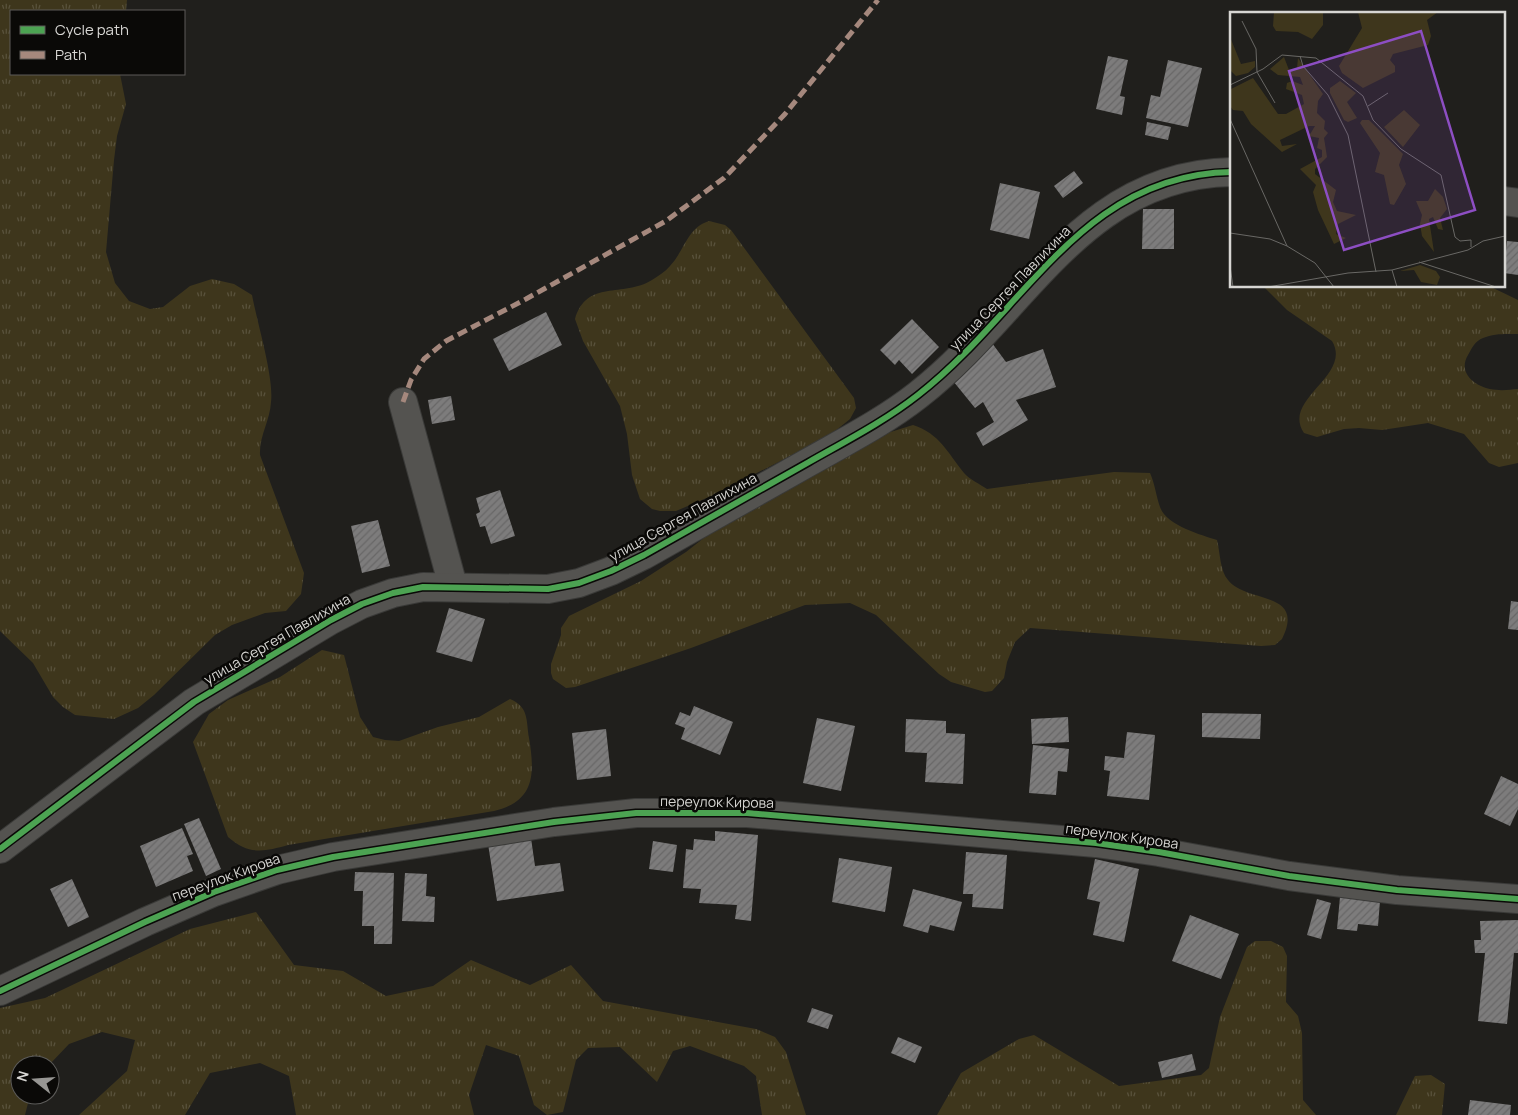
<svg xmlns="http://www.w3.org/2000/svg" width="1518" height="1115" font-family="Manrope,sans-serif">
	<defs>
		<pattern id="grass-tufts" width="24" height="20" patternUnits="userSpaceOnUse" patternTransform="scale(1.25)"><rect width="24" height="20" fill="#3e361c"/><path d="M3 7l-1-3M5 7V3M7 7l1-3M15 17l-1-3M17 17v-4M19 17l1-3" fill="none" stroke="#59523c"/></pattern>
		<pattern id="building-hatch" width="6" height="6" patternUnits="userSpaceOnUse" patternTransform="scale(1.25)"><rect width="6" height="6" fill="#7d7c7c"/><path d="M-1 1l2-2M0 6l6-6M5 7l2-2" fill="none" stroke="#686767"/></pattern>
	</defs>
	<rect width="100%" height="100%" fill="#201f1c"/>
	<!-- grass -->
	<g fill="url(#grass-tufts)">
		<path d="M0 0H127L126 11H11V74H120L126 104 117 136 114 160 106 252 115 283 129 301 150 309 163 307 190 286 212 279 234 284 252 295C257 322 274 377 271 402 270 421 259 436 260 455L304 573 301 594 286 611 265 613 232 625 215 635 154 695 138 708 114 719 75 715 63 707 53 697 33 663 0 631Z"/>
		<path d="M709 221 725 225 731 230 854 398 856 408 850 419 829 436 716 494 676 511H660L652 509 640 499 632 475 627 434 620 406 583 341 575 319C587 279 623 298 652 280 658 276 665 272 670 266 685 250 687 228 709 221Z"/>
		<path d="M1263 286H1489L1518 300V334C1507 334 1494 333 1483 338 1475 341 1472 348 1468 355 1456 375 1479 390 1499 390 1505 391 1512 389 1518 389V463L1499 467 1489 463 1464 434 1428 423 1382 430 1359 428 1344 429 1317 437 1304 433C1281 399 1353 376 1332 341L1287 310Z"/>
		<path d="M913 425C940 434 947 452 964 473 970 480 980 484 987 489L1114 472 1150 473C1155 484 1156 496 1160 507 1166 525 1201 535 1217 540 1220 552 1220 571 1228 580 1247 604 1306 590 1282 639L1275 645 1261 646 1030 628 1015 642 1007 662 1004 678 992 691 985 692 951 682 939 674 876 615 850 603 805 605 691 648 575 687 566 688 553 679 551 673V664L561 635V628L569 616 641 581 686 552 723 523 881 435Z"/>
		<path d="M322 650 344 655 360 717 373 737 385 740 399 741 438 727 479 717 510 699C529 707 526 720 529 738 535 774 535 801 494 811L288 845C263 852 249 855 228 837L193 742 209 714 228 700 280 677Z"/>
		<polygon points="256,912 294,965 343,971 386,996 433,986 471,960 530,985 571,965 603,1001 756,1029 775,1037 786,1052 806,1115 762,1115 756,1076 744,1066 690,1046 673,1051 657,1082 620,1047 588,1048 576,1060 563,1112 547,1115 534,1105 519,1056 486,1045 469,1095 474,1115 296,1115 289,1076 260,1063 210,1073 185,1115 79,1115 127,1071 135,1040 102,1032 69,1044 49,1065 20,1065 20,1095 30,1095 25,1115 0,1115 0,1008 45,998 190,929"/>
		<polygon points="1255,941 1271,941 1283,947 1287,956 1286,1002 1298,1016 1302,1033 1303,1100 1316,1115 937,1115 961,1073 1019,1039 1034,1035 1119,1086 1201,1075 1209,1068 1220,1017 1247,947"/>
		<polygon points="1431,1075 1445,1084 1442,1115 1396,1115 1415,1076"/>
	</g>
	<!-- building -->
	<g fill="url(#building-hatch)">
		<polygon points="1108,56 1128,60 1120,96 1125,97 1122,115 1096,109"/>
		<polygon points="1168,60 1202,68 1188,127 1146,118 1151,95 1160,97"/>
		<polygon points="1147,122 1171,127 1168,140 1145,135"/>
		<polygon points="1074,171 1083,183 1063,198 1054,186"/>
		<polygon points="1000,183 1040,192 1029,239 990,230"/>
		<polygon points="1143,209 1174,209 1174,249 1142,249"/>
		<polygon points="1507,241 1518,242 1518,275 1504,273"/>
		<polygon points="546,312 562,345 509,371 493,339"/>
		<polygon points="912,319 939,347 912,374 899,360 895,365 880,350"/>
		<polygon points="992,343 1006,362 1043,349 1056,387 1016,400 1028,420 983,446 976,433 994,422 983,402 975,408 949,376"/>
		<polygon points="451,396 455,420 432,424 428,400"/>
		<polygon points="500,490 515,536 491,544 485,526 480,527 476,514 480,512 476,498"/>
		<polygon points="378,520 390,566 362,573 351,526"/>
		<polygon points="1511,601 1518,602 1518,630 1508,629"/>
		<polygon points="449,608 485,619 472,662 436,652"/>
		<polygon points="694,706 733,722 720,755 681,739 685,728 675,724 680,712 690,716"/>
		<polygon points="1202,713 1261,714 1260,739 1202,737"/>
		<polygon points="1068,717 1069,742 1032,744 1031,719"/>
		<polygon points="817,718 855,726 841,791 803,783"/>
		<polygon points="906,719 946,721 946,733 965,734 963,784 925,782 927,753 905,752"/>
		<polygon points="606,729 611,776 577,780 572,733"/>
		<polygon points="1127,732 1155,735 1149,800 1107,796 1110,771 1104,770 1105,756 1124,758"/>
		<polygon points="1033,745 1069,749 1067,772 1058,771 1056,795 1029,793"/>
		<polygon points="1501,776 1518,784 1518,809 1510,826 1484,814"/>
		<polygon points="199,818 221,869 206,876 184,824"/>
		<polygon points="182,828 193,854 187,856 193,871 156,887 140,846"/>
		<polygon points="715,831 758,835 751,921 735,919 737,905 699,903 701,889 683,888 686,849 693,850 694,839 715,841"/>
		<polygon points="531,838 535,866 560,863 564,891 497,901 488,844"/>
		<polygon points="653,841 677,845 673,872 649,869"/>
		<polygon points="966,852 1007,855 1003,909 972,907 973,894 963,894"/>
		<polygon points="839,858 892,867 885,912 832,902"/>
		<polygon points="1095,859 1139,869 1124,942 1093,935 1100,902 1087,899"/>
		<polygon points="355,872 394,873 392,944 374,944 374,926 362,926 363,891 354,891"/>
		<polygon points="405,873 427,874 426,896 435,897 434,922 402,921"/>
		<polygon points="72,879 89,917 68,927 50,889"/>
		<polygon points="913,889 962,902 954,931 930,925 928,933 903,926"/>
		<polygon points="1340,897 1380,901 1378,926 1358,924 1357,931 1337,929"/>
		<polygon points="1317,899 1331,903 1321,939 1307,935"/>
		<polygon points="1190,915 1239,934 1221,979 1172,961"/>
		<polygon points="1518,920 1518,953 1514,953 1507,1024 1478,1021 1485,953 1475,953 1474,940 1481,940 1480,921"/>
		<polygon points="812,1008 833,1015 828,1029 807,1022"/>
		<polygon points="898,1037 922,1047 915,1063 891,1053"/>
		<polygon points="1192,1054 1196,1070 1162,1078 1158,1062"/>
		<polygon points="1470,1100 1511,1105 1510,1115 1468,1115"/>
	</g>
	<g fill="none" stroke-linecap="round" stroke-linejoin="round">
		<defs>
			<g id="minor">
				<polyline points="1504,201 1518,203"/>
				<polyline points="403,402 453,586"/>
				<path d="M0 849 194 702 331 620 362 604 393 593 423 587 548 589 579 583 611 571 644 555C699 524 754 493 809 462 846 441 885 421 918 395 1024 313 1081 174 1232 172"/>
				<polyline points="0,991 145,922 214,892 277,870 333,857 554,822 636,813 747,813 1096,843 1159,852 1289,876 1397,890 1518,899"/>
			</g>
		</defs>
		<!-- minor casing -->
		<use href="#minor" stroke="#3a3a38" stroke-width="30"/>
		<!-- minor -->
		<use href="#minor" stroke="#545350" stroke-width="28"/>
		<!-- quiet -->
		<polyline stroke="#a5887d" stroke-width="5" stroke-dasharray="10 5" stroke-linecap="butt" points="403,402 411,380 424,359 446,341 526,299 666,221 724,178 785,114 878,0"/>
		<defs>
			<g id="cycleway">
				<path d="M0 849 194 702 331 620 362 604 393 593 423 587 548 589 579 583 611 571 644 555C699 524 754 493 809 462 846 441 885 421 918 395 1024 313 1081 174 1232 172"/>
				<polyline points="0,991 145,922 214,892 277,870 333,857 554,822 636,813 747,813 1096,843 1159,852 1289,876 1397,890 1518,899"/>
			</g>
		</defs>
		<!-- cycleway casing -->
		<use href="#cycleway" stroke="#0a0907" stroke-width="9"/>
		<!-- cycleway -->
		<use href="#cycleway" stroke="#4ca352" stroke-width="6"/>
	</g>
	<g text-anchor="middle" stroke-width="5" stroke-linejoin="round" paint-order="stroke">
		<!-- street labels -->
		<g font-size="14" fill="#d7d6d3" stroke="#0a0907">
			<text transform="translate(1010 288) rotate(-46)" y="5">улица Сергея Павлихина</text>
			<text transform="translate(683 517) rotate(-29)" y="5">улица Сергея Павлихина</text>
			<text transform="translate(277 639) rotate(-30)" y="5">улица Сергея Павлихина</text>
			<text transform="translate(717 802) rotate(1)" y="5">переулок Кирова</text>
			<text transform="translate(1122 836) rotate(8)" y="5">переулок Кирова</text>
			<text transform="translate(226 877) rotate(-20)" y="5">переулок Кирова</text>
		</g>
	</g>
	<!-- overview -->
	<g transform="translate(1230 12)">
		<rect width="275" height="275" fill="#201f1c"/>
		<path d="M44 0H93V13L82 27 68 20 46 19 43 14ZM128 0H208L197 8 201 24 198 33 163 42 160 48 165 54V60L133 76 112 61 109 54 132 16ZM0 25 11 52 25 49V55L18 61 6 64 0 58ZM54 45 59 58 67 56 68 46 93 82 88 89 87 101 95 109 94 117 98 121 94 126 97 145 85 157V162L106 178 103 190 107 199 126 203 108 212 106 222 116 226 104 232 88 198 83 180 86 173 70 157 92 145V138L87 136 89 126 79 124 85 114H79L50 128 52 134 67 132 52 140 21 112 13 99 3 98 0 94 1 77 23 66 48 102H56L74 92 72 83 56 77 57 71 62 69 73 73 70 65 48 63 40 57ZM110 69 126 81 117 90 127 106 118 110 114 108 100 81V76ZM174 98 190 113 173 135 154 115ZM132 108H139L173 142 169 153 176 172 164 193 160 192 154 163 145 160 150 141 130 111ZM205 177 213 185 217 197 210 206 213 218 208 217 203 205 199 207 204 240 192 224 190 212 192 203 186 189H198ZM190 253 206 259 210 265 207 273 191 270 184 258 170 259Z" fill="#3e361c"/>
		<path fill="none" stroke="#696865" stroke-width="1" d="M12 9 26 37 27 60 45 91M70 44 73 54 98 83 118 123 146 260M0 73 33 57 52 43 86 46 133 84 143 108 171 137 211 163 225 225 230 229 241 228V235M138 94 158 81M0 107 57 234M0 221 40 227 57 234 85 251 104 275M189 250 266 275M0 254 3 275M162 258 167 275M38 275 118 261 162 258 238 238 253 229 275 224"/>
		<path fill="#8d4ec3" fill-opacity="0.15" stroke="#8d4ec3" stroke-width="2.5" d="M191 19 245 198 114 238 59 59Z"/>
		<rect width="275" height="275" fill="none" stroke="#d7d6d3" stroke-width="2.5"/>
	</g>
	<!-- legend -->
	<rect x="10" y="10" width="175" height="65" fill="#0a0907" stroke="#5c5b59"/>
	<rect x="20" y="26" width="25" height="8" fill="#4ca352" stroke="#5c5b59"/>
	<text x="55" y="35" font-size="15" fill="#d7d6d3">Cycle path</text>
	<rect x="20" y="51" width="25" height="8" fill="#a5887d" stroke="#5c5b59"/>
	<text x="55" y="60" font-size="15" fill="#d7d6d3">Path</text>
	<!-- north arrow -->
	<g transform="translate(35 1080) rotate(287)"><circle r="24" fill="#0a0907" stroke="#5c5b59"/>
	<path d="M0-4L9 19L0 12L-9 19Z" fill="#979693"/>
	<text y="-8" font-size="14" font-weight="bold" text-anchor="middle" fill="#d7d6d3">N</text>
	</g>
</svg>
